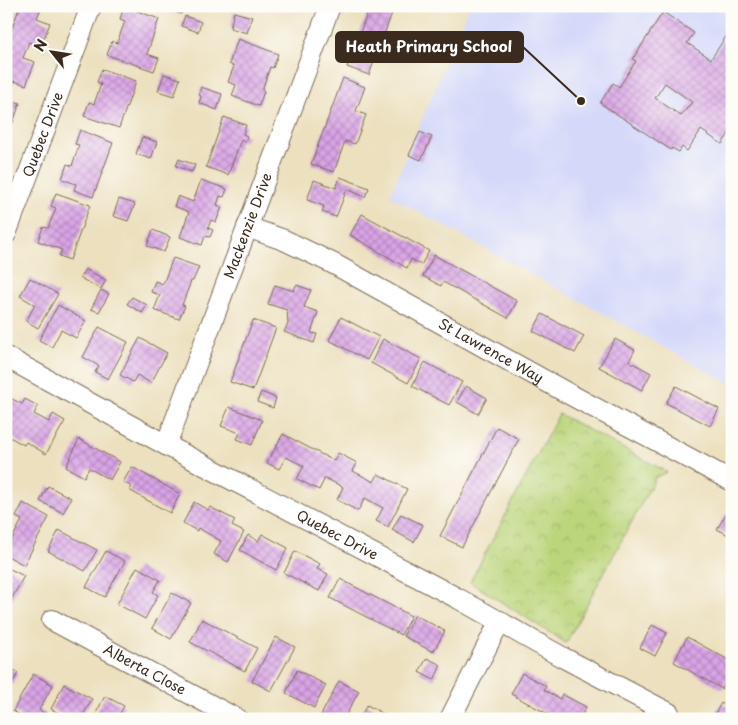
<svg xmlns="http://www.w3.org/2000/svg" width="738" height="725" font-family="'Playpen Sans',sans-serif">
	<defs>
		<pattern id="park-crowns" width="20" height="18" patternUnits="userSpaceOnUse" patternTransform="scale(1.25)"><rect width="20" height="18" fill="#bbd57a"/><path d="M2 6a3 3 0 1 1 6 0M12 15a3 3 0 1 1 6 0" fill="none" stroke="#a2b769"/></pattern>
		<pattern id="building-cross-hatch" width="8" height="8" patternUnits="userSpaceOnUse" patternTransform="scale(1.25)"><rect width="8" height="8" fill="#d9a4e6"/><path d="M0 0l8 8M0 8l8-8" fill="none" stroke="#b186ba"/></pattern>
	</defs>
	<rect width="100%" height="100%" fill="#fdfcf7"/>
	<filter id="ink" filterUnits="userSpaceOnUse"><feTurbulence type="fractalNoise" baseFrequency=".02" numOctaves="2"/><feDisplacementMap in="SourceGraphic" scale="10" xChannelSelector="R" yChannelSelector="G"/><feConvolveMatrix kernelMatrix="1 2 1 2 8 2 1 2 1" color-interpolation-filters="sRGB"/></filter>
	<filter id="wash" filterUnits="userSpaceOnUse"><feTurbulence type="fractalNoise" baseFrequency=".0096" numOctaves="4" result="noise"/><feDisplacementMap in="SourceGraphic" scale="20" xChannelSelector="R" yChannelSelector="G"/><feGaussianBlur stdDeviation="1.12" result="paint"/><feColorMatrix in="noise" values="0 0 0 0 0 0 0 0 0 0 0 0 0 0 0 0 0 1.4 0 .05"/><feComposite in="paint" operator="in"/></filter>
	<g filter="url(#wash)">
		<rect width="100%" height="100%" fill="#ece0be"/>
		<!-- built -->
		<polygon fill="#d4d8f9" points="469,6 732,6 732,385 390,196"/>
		<!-- park -->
		<polygon fill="url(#park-crowns)" stroke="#7b804c" points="559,414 667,472 656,477 566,643 470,582"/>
		<g id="blocks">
			<!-- building -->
			<g fill="url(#building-cross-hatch)" fill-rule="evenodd">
				<polygon points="20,6 42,6 37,18 50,23 41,46 29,42 23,58 35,62 26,85 14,81 8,99 20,103 12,125 6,123 6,44"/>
				<polygon points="124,6 159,19 147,54 159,58 154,71 107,55 112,41 117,43 125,21 120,19"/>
				<polygon points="173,6 183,6 181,14 172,11"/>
				<polygon points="370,6 392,13 369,75 347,67"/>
				<polygon points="234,12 252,17 247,33 230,28"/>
				<path d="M663 12 694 33 687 43 711 59 727 35 732 38V129L722 144 701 130 687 151 682 147 679 152 672 148 671 150 600 103 613 83 619 87 636 61 633 59ZM665 83 692 102 681 116 655 98Z"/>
				<polygon points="185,16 201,22 198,32 181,26"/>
				<polygon points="238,39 278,54 273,68 270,67 262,90 264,91 259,106 232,96 236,85 228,82 234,66 229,64"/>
				<polygon points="102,69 136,81 119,128 84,116 89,102 94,104 101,84 97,82"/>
				<polygon points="164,74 180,79 174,96 158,91"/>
				<polygon points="343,78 365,87 356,111 366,115 355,144 345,141 334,172 311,164"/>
				<polygon points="201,87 222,94 217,110 199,103 201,96 199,95"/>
				<polygon points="224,117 246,125 243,134 247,136 245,142 241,140 228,175 206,167"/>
				<polygon points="80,130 113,143 93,197 74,190 76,184 62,179 67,164 72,166 79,145 75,144"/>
				<polygon points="420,132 432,137 421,160 409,155"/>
				<polygon points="142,137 157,142 151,159 136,154"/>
				<polygon points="179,159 195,165 192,172 176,166"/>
				<polygon points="340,177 369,188 365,197 347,189 336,217 322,212 324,206 307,200 314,180 336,188"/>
				<polygon points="201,180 227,189 224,197 220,196 217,205 222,207 216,222 211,220 208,228 213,230 210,237 205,236 202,245 180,237 189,212 174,206 178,196 193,202"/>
				<polygon points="56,193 90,205 70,260 59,256 62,250 38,241 43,227 48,228 56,208 51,206"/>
				<polygon points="119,199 135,204 128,221 113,216"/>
				<polygon points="362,214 429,251 421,265 411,259 407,268 350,235"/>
				<polygon points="153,230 170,237 164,252 147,246"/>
				<polygon points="434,255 517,301 508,318 443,282 441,286 423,276"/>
				<polygon points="173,258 199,267 193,281 191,281 182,305 185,306 179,319 154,310 160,295 151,292 155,281 163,284"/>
				<polygon points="85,269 106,280 101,289 80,278"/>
				<polygon points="30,278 58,294 38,328 26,321 35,305 20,296"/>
				<polygon points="275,285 294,291 296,285 311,290 304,307 318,312 311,333 317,334 314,343 284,332 288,324 287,310 268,304"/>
				<polygon points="101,290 109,294 99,312 91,309"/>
				<polygon points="132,297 147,305 142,313 127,304"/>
				<polygon points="58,305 86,321 76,338 61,330 52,347 39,340"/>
				<polygon points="542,314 584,336 575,353 533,331"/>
				<polygon points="341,317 379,337 367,360 329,340"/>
				<polygon points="253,320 276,328 253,390 230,382"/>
				<polygon points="99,327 128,342 108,379 95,372 99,366 83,357"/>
				<polygon points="140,338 167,353 151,383 137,375 133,382 120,375"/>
				<polygon points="383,339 421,359 408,383 371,363"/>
				<polygon points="615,339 635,350 629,361 651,373 642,390 599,367"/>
				<polygon points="425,362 462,382 449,405 412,386"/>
				<polygon points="466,386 487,398 478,414 457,402"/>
				<polygon points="676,386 719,409 710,426 666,403"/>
				<polygon points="261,392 276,398 273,408 257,402"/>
				<polygon points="8,397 22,404 25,399 38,406 34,414 49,422 53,414 65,421 46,454 26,442 24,445 6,435 11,426 6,423 6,401"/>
				<polygon points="229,407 262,420 252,445 237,439 240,433 221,426"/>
				<polygon points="497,427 519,439 462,547 440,536"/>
				<polygon points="283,434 334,461 338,453 357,463 353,471 374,482 378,474 407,489 388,527 376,521 383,508 365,498 358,511 337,500 343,487 325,478 319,490 297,479 304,466 286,457 279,469 267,463"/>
				<polygon points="79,439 120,462 110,480 89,468 84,477 66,467"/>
				<polygon points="132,467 180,494 170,513 129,490 132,487 123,482"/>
				<polygon points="48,486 71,498 63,513 40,501"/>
				<polygon points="194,502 208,510 210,507 235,520 232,526 244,532 228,562 214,554 221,541 198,528 197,531 183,523"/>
				<polygon points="23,503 49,517 24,565 6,555 6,550 22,520 16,517"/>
				<polygon points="401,514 423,525 414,542 392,530"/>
				<polygon points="726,514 732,517 732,537 717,529"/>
				<polygon points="59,530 97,550 85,571 48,551"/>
				<polygon points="262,534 288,548 276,570 240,550 248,535 258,541"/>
				<polygon points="106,551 125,561 105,597 86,587"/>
				<polygon points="295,551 320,564 317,569 328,574 319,591 284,573"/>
				<polygon points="6,567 24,576 6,609"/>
				<polygon points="137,567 160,580 153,592 158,595 145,619 117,604"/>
				<polygon points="340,579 411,616 401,635 330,598"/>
				<polygon points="172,593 191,603 171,639 152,628"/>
				<polygon points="415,615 445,631 433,652 403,636"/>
				<polygon points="202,619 257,648 245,671 190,642"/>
				<polygon points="652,625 667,633 655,656 640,648"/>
				<polygon points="276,637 295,647 271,691 252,681"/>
				<polygon points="687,637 732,662 732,685 726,681 722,689 674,662"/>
				<polygon points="427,658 441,665 434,680 419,672"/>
				<polygon points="6,667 18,673 6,694"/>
				<polygon points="297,670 326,685 314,708 286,693"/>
				<polygon points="522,673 546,686 544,690 560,699 562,694 586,707 580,719 557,719 511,694"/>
				<polygon points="33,674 53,685 39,710 46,714 43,719 18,719 20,715 13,711"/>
				<polygon points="339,681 359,691 344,719 319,719"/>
				<polygon points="64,684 92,699 81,719 70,719 51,709"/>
				<polygon points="105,696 124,706 117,719 93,719"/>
				<polygon points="721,703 732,709 732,719 712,719"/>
				<polygon points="367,705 393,719 359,719"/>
			</g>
		</g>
	</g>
	<g filter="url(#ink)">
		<use href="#blocks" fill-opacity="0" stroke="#796a56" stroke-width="1"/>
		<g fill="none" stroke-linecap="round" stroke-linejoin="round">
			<defs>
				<g id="street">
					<path id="s1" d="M247 227 284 240 334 264 569 394 732 481"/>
					<path id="s2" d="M6 234 91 6"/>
					<path id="s3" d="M6 357 166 445 459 599 562 657 669 713"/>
					<path id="s4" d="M166 445 330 6"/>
					<path id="s5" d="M52 620 237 719"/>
					<polyline points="450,719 500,621"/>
				</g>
			</defs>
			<!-- street casing -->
			<use href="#street" stroke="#796a56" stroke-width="22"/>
			<!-- street -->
			<use href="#street" stroke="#fff" stroke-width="20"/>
		</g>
	</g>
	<g text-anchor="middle" stroke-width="4.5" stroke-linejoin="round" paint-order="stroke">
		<!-- street labels -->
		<g font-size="14" fill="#3b2a1e" stroke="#fdfcf7">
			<text dy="5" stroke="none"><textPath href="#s2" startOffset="106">Quebec Drive</textPath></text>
			<text dy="5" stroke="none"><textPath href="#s4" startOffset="234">Mackenzie Drive</textPath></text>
			<text dy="5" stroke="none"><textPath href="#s1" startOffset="274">St Lawrence Way</textPath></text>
			<text dy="5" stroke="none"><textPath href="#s3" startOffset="376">Quebec Drive</textPath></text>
			<text dy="5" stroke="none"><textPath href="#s5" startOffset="105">Alberta Close</textPath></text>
		</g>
	</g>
	<!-- callouts -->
	<path fill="none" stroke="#3b2a1e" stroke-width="2" d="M581 101L523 47"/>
	<circle fill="#3b2a1e" stroke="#fdfcf7" stroke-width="2" cx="581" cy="101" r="5"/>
	<rect fill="#3b2a1e" stroke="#3b2a1e" stroke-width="2" x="336" y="32" width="187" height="30" rx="5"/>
	<g font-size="15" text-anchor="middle" font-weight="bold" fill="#fff">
		<text x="429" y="52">Heath Primary School</text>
	</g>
	<!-- margin -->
	<rect width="738" height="725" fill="none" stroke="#fdfcf7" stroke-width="25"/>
	<!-- north arrow -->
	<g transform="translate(52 52) rotate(300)" stroke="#fdfcf7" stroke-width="4" paint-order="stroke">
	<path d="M0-4L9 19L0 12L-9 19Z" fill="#3b2a1e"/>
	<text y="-8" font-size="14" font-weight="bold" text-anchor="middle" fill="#3b2a1e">N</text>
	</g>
</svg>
